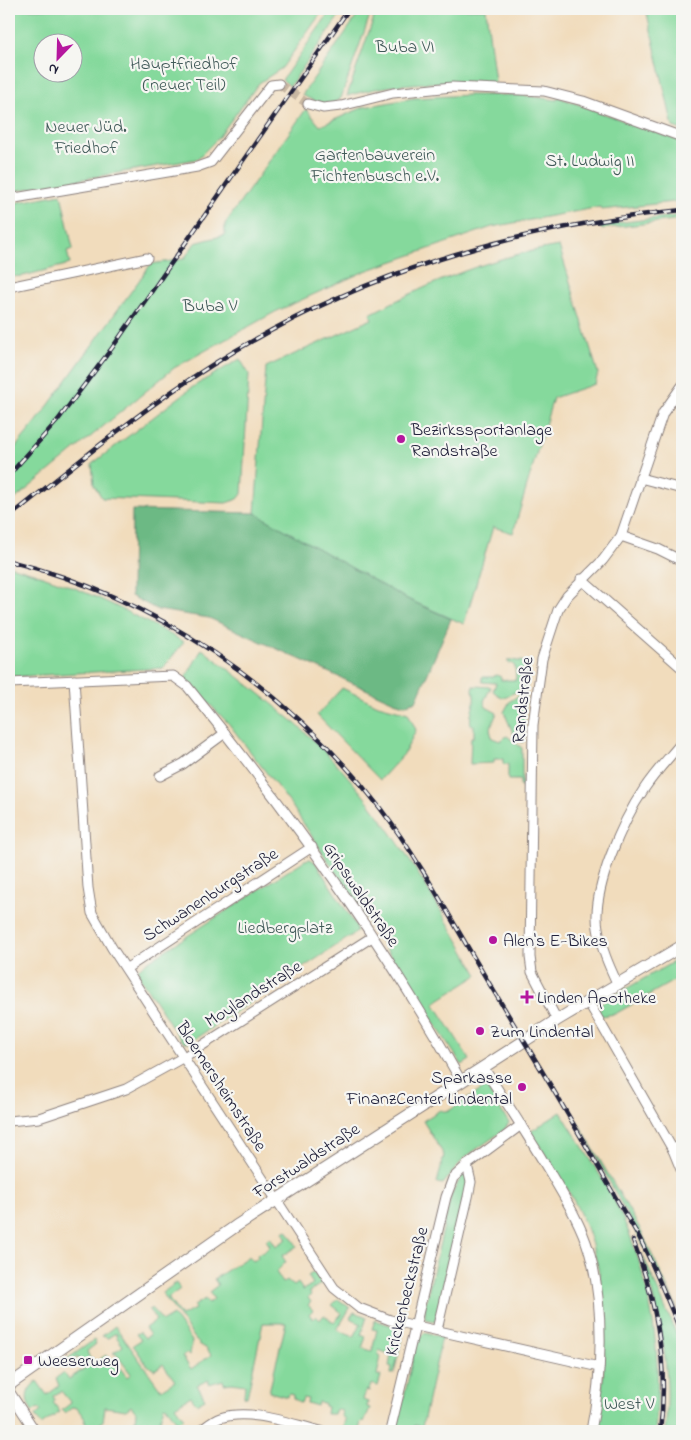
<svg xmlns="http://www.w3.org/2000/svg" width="691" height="1440" font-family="'Indie Flower',sans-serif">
	<rect width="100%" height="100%" fill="#f6f6f2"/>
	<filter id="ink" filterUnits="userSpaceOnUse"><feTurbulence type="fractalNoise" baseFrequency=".02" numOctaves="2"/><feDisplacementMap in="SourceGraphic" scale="10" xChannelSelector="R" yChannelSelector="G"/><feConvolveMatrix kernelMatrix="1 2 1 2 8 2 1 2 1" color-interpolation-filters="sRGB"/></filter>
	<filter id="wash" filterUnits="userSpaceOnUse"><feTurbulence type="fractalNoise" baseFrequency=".0096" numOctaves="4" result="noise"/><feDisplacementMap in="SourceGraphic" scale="20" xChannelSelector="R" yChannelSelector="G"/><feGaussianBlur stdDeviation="1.12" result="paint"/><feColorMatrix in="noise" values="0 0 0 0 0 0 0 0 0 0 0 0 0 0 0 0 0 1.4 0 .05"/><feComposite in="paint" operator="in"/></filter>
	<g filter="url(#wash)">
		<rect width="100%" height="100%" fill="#f1dcbc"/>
		<!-- green -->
		<g fill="#85d99c" stroke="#547e6c" fill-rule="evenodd">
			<path d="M9 9H324L282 68 259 83 217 139 197 159 9 192ZM42 42H72V72H42Z"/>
			<polygon points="332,9 344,9 290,86 282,80"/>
			<path d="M362 9H375L369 18 341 98C330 109 313 101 302 95Z"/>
			<path d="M380 9H486L495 82C445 82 396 81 347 96L374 17Z"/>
			<polygon points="646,9 682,9 682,130 673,127"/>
			<polygon points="469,95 519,95 557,100 558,97 682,142 682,201 601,210 600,207 492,227 365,271 275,312 174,368 9,504 9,455 37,421 151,264 184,259 195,243 225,235 225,224 306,109 320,126 364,107 414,98"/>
			<polygon points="61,194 73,249 67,251 70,264 23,276 9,277 9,204"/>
			<polygon points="682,215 682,219 601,229 601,225"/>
			<path d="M559 246 598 373 595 384 553 398 513 533 493 527 464 624 405 598 255 513 266 367 372 319 370 314C432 282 490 257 559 246Z"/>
			<polygon points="240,359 249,374 242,494 238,499 226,503 102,498 94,485 92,464 194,386"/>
			<path d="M9 566C71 582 128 611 184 642L163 668 9 677Z"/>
			<path d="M202 649C251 687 301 723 342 770 397 832 437 904 478 975L434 1003 470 1060 462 1065 292 806 229 724 185 679Z"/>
			<polygon points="508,660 529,662 527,687 502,698 493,691 496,683 482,682 482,677 493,677 496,675 501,677 501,680 516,680 515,667 513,664 508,663"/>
			<path d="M473 686 491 687 484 701 486 707 497 713 490 729 492 738 500 741 507 736 522 748V787H520V780H508V764H503V759H494V763L470 764 471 737H474V725H471C469 716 473 709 474 703 475 697 473 693 473 686Z"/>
			<polygon points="342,688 378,705 408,713 416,730 404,754 380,780 317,715"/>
			<polygon points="526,691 524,741 522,743 513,733 504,712 510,701"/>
			<polygon points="310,859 315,862 356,926 357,932 190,1042 184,1042 180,1039 139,976 138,970 141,966 305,860"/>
			<polygon points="682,957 682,976 615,1014 601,1016 598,1011 601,1009 599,1004"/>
			<polygon points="486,1087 509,1123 504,1130 464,1158 443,1184 437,1183 444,1155 423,1121 440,1110 447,1112"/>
			<path d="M561 1112C580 1144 606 1181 621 1214 652 1282 663 1357 655 1431H597C608 1354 612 1274 575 1203 562 1178 545 1155 530 1132Z"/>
			<polygon points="576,1119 639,1227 679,1312"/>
			<polygon points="465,1174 468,1179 435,1321 425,1319 425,1306 451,1196 462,1175"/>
			<path d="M287 1230 297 1246 282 1256 286 1262 276 1272 283 1283 287 1280 294 1286 298 1283 303 1290 313 1284 308 1276 314 1272 322 1283 309 1292 311 1295 308 1298 311 1302 308 1305 313 1310 309 1314 313 1319 316 1316 320 1320 324 1315 334 1323 342 1313 332 1305 338 1299 350 1308 337 1330 354 1337 361 1324 350 1318 354 1312 367 1317 361 1335 366 1337 362 1348 372 1351 377 1330 372 1329 375 1320 396 1327 402 1337 394 1374H391L392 1367 389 1366 391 1355 379 1350 378 1355 381 1356 377 1375 381 1376 378 1386 371 1384 369 1391 366 1390 363 1400 368 1402 367 1407 370 1408 364 1422H361L359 1430 343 1429 345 1419 341 1416 342 1411 336 1409 334 1414H326L327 1407 324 1406V1403L318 1402 317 1406 307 1403 308 1399 303 1398 301 1403 293 1398V1395L289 1394 288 1397 269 1392 286 1323H263L247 1397 244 1396 245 1385 232 1383 224 1384 223 1380 209 1384V1380L197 1385 205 1399 196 1404 191 1396 175 1406 184 1418 177 1422 167 1407 164 1406 160 1419 169 1431H121L135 1421 136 1412 131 1406 126 1410 105 1407 103 1421 100 1423 105 1431H93L85 1423 86 1421 84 1422 85 1419 77 1408 73 1407 65 1413 62 1410 71 1403 61 1391 53 1396 55 1400 53 1402 60 1412 41 1425 35 1416 41 1411 38 1408 32 1412C25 1399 25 1391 37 1381L47 1395 59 1386 56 1378 63 1373 69 1379 85 1368 77 1356 65 1365 63 1362 94 1340 96 1344 87 1351 90 1359 92 1358 98 1365 102 1362 100 1359 106 1355 117 1370 120 1368 127 1377 131 1374 116 1354 113 1353 123 1346 116 1336 117 1334H114L108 1338 102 1336 115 1326 161 1390 175 1381 163 1364 155 1370 147 1365 133 1345 141 1340 136 1334 140 1332 145 1338 150 1335 145 1328 156 1320 149 1310 151 1308 163 1321 173 1315 192 1341 190 1355 187 1353 182 1356 191 1369 211 1355 207 1349 199 1344 162 1293 176 1283 180 1289 168 1298 181 1316 195 1309 194 1306 205 1299 208 1303 214 1299 209 1292 218 1285 214 1279 249 1256 253 1261 258 1258 257 1255 261 1252 263 1253 270 1246 266 1240 270 1237 276 1246 287 1239 283 1232Z"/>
			<path d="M642 1253 682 1347V1431H665C673 1366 658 1316 642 1253Z"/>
			<polygon points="424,1333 442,1337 422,1427 415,1425 413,1431 396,1431 417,1341"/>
		</g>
		<!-- forest -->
		<polygon fill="#6cb984" stroke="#476e60" points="132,510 255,513 405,598 451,619 416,701 404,705 394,702 209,618 158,610 131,596"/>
	</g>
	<g filter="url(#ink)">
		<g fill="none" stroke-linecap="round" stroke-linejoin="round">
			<!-- street-tunnel -->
			<polyline stroke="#c8b7a2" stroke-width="9" stroke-dasharray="9 4.5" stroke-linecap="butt" points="279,84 308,104"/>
			<defs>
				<g id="street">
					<polyline points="308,104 323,108 341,106 393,93 452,87 544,91 583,101 682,137"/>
					<polyline points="9,199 197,167 211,162 271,85 279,84"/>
					<polyline points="9,287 147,258"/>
					<polyline points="640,478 682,489"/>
					<polyline points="621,536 658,549 682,561"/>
					<polyline points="581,579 682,668"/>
					<polyline points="74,680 88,888 92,913 112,948 334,1288 359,1308 390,1320 599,1367"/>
					<path d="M9 683 173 676 187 686C288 810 383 941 461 1081"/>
					<polyline points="160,776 183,764 225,733"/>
					<polyline points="127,968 312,847"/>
					<path d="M618 985C609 966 601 948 598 928 591 891 623 820 644 789 655 772 669 758 682 742"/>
					<polyline points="589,1003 673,1150 682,1172"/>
					<polyline points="557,1020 532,972 530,957 533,725 542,659 558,610 567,596 603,560 621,536 663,413 682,386"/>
					<path d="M483 1067C507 1103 530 1139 552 1176 566 1200 581 1224 589 1251 605 1305 602 1376 591 1431"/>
					<polyline points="9,1121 39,1118 126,1089 184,1057 372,937"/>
					<polyline points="673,1150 682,1144"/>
					<polyline points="437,1330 468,1197 471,1182 467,1165"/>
					<polyline points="9,1391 35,1431"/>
					<path d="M200 1431C206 1427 213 1420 220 1418 251 1408 290 1424 321 1431"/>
					<polyline points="390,1431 446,1197 453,1178 467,1165 521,1125"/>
				</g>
				<polyline id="secondary" points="9,1385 236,1226 557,1020 682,946"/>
			</defs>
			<!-- street casing -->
			<use href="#street" stroke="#8a7f7c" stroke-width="11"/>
			<!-- secondary casing -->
			<use href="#secondary" stroke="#8a7f7c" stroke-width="13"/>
			<!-- street -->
			<use href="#street" stroke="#fff" stroke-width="9"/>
			<!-- secondary -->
			<use href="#secondary" stroke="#fff" stroke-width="11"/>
			<defs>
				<g id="rail">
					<polyline points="9,475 58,420 112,348 349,9"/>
					<path d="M9 517C75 465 140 410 212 365 358 273 511 228 682 210"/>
					<path d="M9 561C155 597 288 688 380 808 425 867 459 935 498 998 537 1062 575 1126 612 1191 620 1206 630 1221 639 1237 655 1268 668 1302 682 1334"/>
					<path d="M633 1240C656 1300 669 1366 660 1431"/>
				</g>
			</defs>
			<!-- rail casing -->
			<use href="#rail" stroke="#22223b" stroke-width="4.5"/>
			<!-- rail -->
			<use href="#rail" stroke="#f6f6f2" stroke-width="2.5" stroke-dasharray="8" stroke-linecap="butt"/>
		</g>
	</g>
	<!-- markers -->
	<g fill="#b5179e" stroke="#f6f6f2" stroke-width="2">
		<circle cx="401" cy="439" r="5"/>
		<circle cx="493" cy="940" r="5"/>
		<path d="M524.5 989.5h5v5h5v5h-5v5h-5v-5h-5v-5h5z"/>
		<circle cx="480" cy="1031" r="5"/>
		<circle cx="522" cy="1087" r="5"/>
		<rect x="23" y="1355" width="10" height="10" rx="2.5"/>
	</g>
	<g text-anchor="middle" stroke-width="4.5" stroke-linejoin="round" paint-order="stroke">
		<!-- park labels -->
		<g font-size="18" fill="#405958" stroke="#f6f6f2">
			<text x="405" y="52">Buba VI</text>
			<text x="184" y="69">Hauptfriedhof<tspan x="184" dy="21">(neuer Teil)</tspan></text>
			<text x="86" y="132">Neuer Jüd.<tspan x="86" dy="21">Friedhof</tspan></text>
			<text x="375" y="160">Gartenbauverein<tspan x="375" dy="21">Fichtenbusch e.V.</tspan></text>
			<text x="590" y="166">St. Ludwig II</text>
			<text x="210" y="311">Buba V</text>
			<text x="285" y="933">Liedbergplatz</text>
			<text x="629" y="1409">West V</text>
		</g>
		<!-- poi labels -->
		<g font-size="18" fill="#22223b" stroke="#f6f6f2" text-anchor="start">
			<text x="411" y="435">Bezirkssportanlage<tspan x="411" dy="21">Randstraße</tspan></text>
			<text x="503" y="946">Alen's E-Bikes</text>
			<text x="537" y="1003">Linden Apotheke</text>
			<text x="490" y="1037">Zum Lindental</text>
			<text x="512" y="1083" text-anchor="end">Sparkasse<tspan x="512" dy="21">FinanzCenter Lindental</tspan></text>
			<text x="38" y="1366">Weeserweg</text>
		</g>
		<!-- street labels -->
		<g font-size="18" fill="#22223b" stroke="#f6f6f2">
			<text transform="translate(522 700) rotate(-84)" y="6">Randstraße</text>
			<text transform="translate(210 894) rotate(-33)" y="6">Schwanenburgstraße</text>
			<text transform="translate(362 894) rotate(56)" y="6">Gripswaldstraße</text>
			<text transform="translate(253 993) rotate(-32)" y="6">Moylandstraße</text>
			<text transform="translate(222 1086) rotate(57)" y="6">Bloemersheimstraße</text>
			<text transform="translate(306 1160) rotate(-33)" y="6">Forstwaldstraße</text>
			<text transform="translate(406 1291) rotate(-76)" y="6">Krickenbeckstraße</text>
		</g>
	</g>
	<!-- margin -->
	<rect width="691" height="1440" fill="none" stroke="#f6f6f2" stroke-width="30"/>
	<!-- north arrow -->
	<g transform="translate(58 58) rotate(203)"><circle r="24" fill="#f6f6f2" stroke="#a1a1a9"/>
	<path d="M0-4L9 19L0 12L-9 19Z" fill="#b5179e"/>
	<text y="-8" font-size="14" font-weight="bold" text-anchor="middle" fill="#22223b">N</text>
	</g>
</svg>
